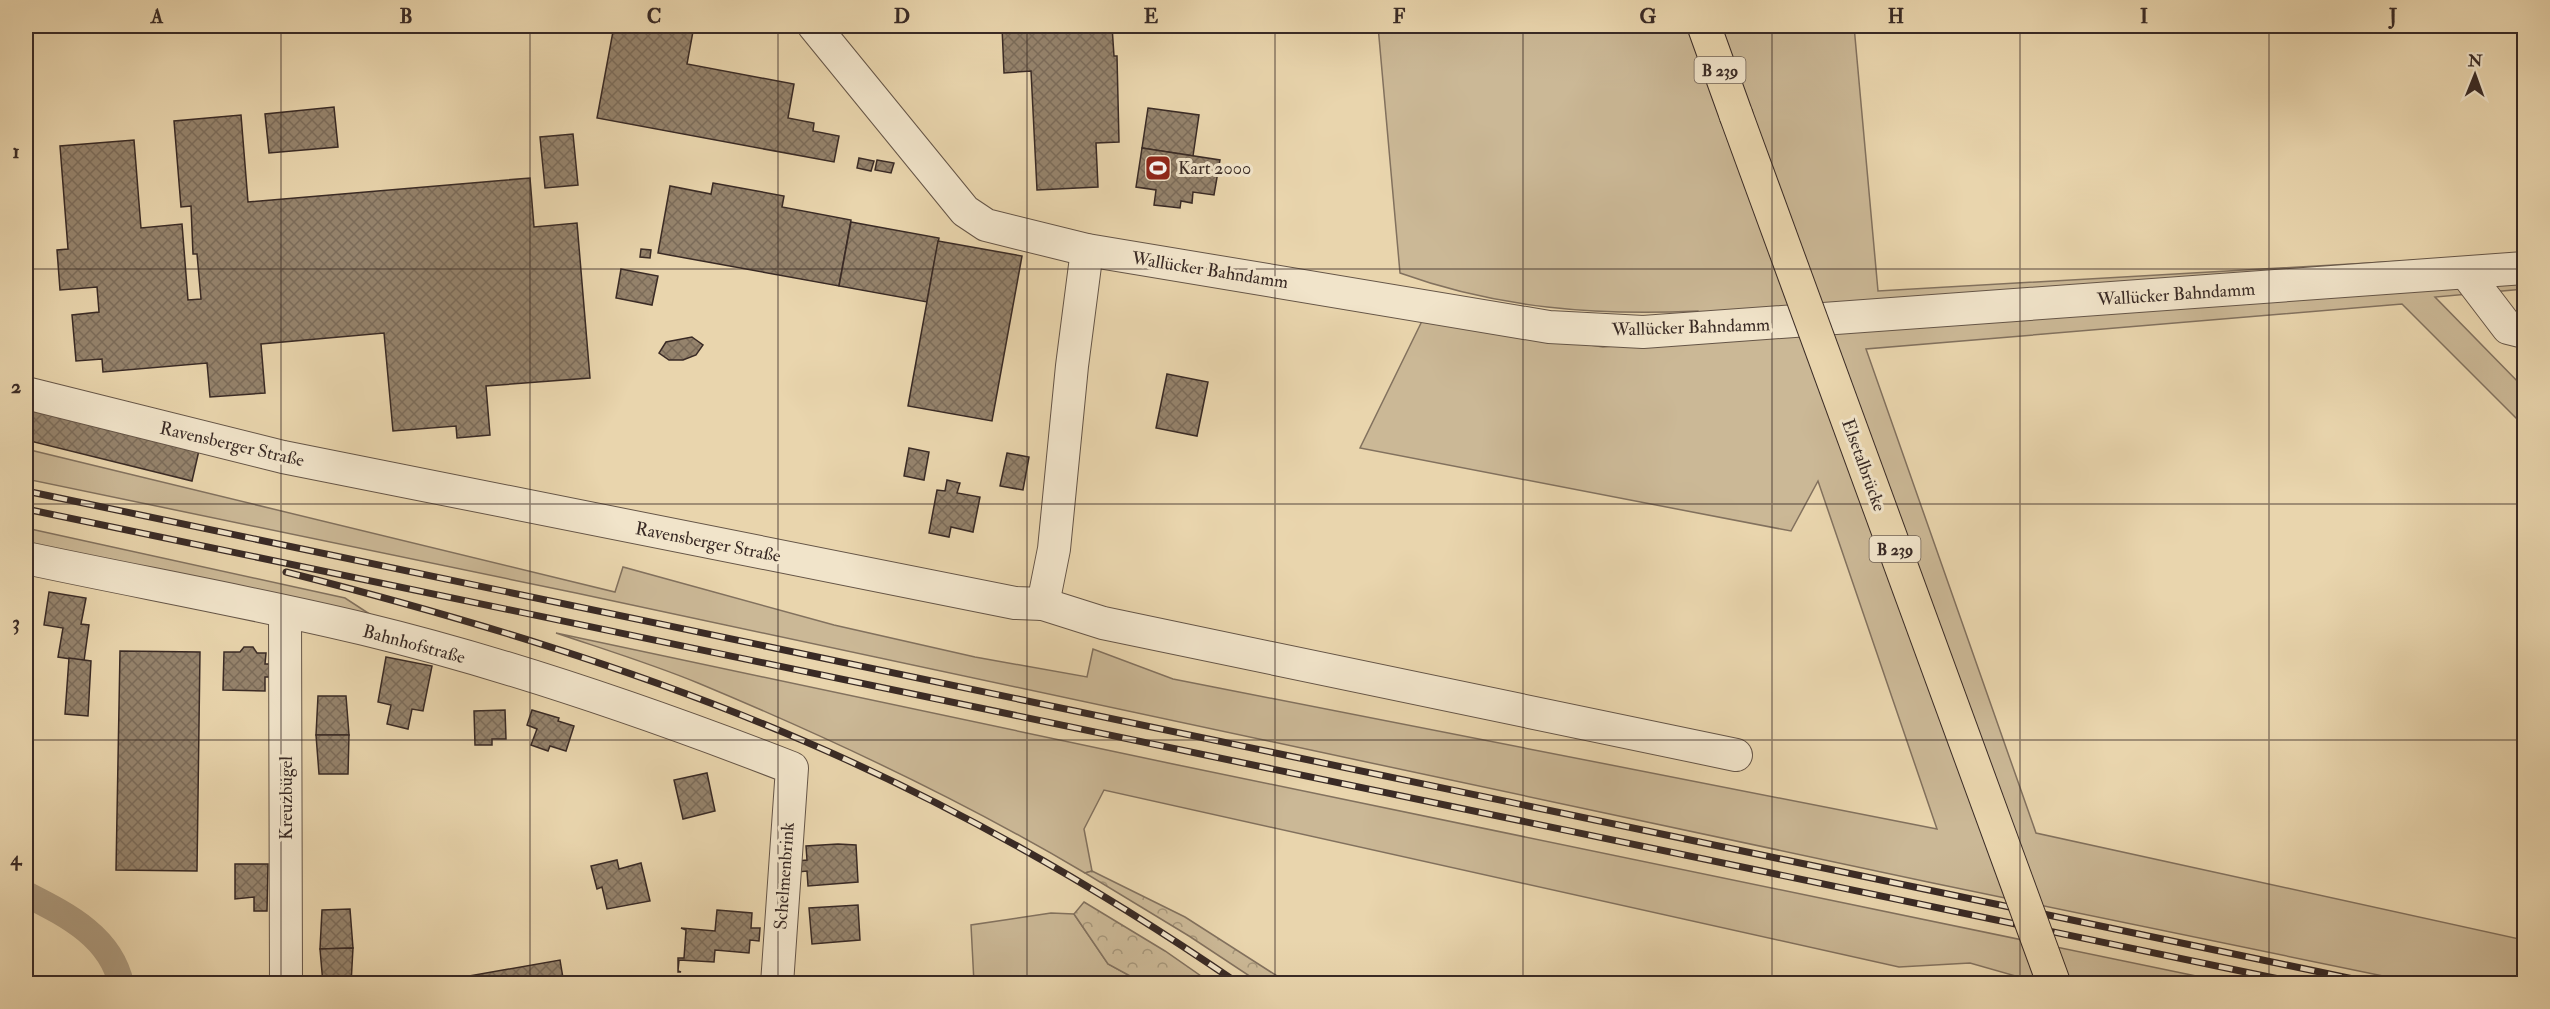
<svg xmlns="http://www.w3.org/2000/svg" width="2550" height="1009" font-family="'IM FELL Double Pica',serif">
	<defs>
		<pattern id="forest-crowns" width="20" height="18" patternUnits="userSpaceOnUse" patternTransform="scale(1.5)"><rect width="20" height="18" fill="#cbb896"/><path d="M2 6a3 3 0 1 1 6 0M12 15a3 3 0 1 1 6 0" fill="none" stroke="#a6967a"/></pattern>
		<pattern id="building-cross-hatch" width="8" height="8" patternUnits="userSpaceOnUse" patternTransform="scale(1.5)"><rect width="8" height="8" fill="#95836c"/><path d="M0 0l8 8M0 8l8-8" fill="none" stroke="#7b6b59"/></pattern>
	</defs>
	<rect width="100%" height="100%" fill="#e9d5ad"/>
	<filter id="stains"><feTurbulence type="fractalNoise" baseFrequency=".00333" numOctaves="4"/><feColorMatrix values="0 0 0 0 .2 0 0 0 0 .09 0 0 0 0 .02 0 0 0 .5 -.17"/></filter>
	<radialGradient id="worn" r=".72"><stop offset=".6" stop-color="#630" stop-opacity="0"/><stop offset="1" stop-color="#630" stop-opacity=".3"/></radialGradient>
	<!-- grass -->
	<g fill="#cbb896" stroke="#82715e" stroke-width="1.5">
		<path d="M1378 26H1854L1878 291 2524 254V289L2435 297 2524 388V426L2402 304 1866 349 2036 833 2524 940V983H2417L1928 882 576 593 26 479V449L615 592 623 567 834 625 975 657 1087 677 1093 649 1173 679 1937 829 1818 481 1791 531 1360 448 1423 319 1603 347 1708 337 1698 311C1596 316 1497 308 1400 273Z"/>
		<polygon points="26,528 345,598 388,626 26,546"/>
		<path d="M556 633 1173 764 2230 983H2040L1970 963 1899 967 1104 790 1084 829 1092 871 1085 873C962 800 830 738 698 683 652 664 603 649 556 633Z"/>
		<polygon points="1051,913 1074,914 1108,964 1143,983 974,983 971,925"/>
	</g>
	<!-- forest -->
	<g fill="url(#forest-crowns)" stroke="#82715e" stroke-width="1.5">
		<polygon points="1092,871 1185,917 1288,983 1260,983 1189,936 1085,873"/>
		<polygon points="1084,902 1165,951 1211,983 1143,983 1108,964 1074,914"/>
	</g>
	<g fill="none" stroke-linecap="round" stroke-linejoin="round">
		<!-- canal -->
		<path stroke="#ad9b7f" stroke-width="26" d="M26 894C65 914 111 936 121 984"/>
	</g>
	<!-- building -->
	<g fill="url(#building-cross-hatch)" stroke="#392a25" stroke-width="1.5">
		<polygon points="614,26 694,26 687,64 794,84 788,118 814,123 813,131 839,136 834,162 597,118"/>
		<polygon points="969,26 1112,26 1114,56 1117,56 1119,142 1096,143 1098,187 1037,190 1031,71 1004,73 1002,27 969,29"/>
		<polygon points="334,107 338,147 269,153 265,114"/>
		<polygon points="1148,108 1199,115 1193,156 1142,148"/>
		<polygon points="241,115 248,202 530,178 534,227 577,223 590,378 486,386 490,435 457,438 456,426 393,431 384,333 261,344 265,393 210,397 207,363 103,372 102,359 76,361 72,315 99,312 97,287 60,290 57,250 68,249 60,146 134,140 141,228 182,224 188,300 201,299 197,254 193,254 191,206 181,207 174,121"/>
		<polygon points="573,134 578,185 545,188 540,137"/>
		<polygon points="1142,148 1220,160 1214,195 1193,192 1192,203 1181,201 1180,208 1154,205 1156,190 1136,187"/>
		<polygon points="859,158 874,161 871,171 857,168"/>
		<polygon points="877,160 894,163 891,173 875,170"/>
		<polygon points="713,183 784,196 782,207 851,220 839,286 658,253 670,186 711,194"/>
		<polygon points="851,222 939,238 927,302 839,286"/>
		<polygon points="938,241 1022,256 992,421 908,406"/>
		<polygon points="641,249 651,250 650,258 640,257"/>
		<polygon points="621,269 658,276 652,305 616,298"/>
		<polygon points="692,337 703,345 696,355 683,360 669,360 659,353 666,342"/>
		<polygon points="1167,374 1208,382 1197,436 1156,428"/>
		<polygon points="26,404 200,446 192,481 26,440"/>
		<polygon points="909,448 929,452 924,480 904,476"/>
		<polygon points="1007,453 1029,457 1023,490 1000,486"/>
		<polygon points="947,480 960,483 957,493 980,497 973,532 951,527 949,537 929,533 937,490 945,491"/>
		<polygon points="49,592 86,598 81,624 89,625 84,661 58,657 63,628 44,625"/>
		<polygon points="244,647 253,647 257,653 266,653 265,664 273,664 272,677 265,677 265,691 223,690 224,652 240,652"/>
		<polygon points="120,651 200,652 197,871 116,870"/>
		<polygon points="386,657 432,666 423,711 412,709 408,729 387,724 391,705 378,702"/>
		<polygon points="69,658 91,661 88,716 65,714"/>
		<polygon points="318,696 346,696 349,735 316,735"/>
		<polygon points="505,710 506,739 492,739 492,745 475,745 474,711"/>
		<polygon points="532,710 559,718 558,721 574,726 566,751 550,746 548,751 531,745 537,729 527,725"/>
		<polygon points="316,735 349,735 348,774 319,774"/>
		<polygon points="707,773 715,811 683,819 674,780"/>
		<polygon points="838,844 856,845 858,882 808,886 807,871 798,872 798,861 807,860 806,846"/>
		<polygon points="617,860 619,869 641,863 650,901 607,909 602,887 597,889 591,866"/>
		<polygon points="235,864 268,864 267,911 254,911 254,897 235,899"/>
		<polygon points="858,905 860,940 812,944 809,908"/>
		<polygon points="350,909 353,948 320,949 322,910"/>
		<polygon points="717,910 752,913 751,928 760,928 759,941 750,940 749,953 715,950 714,962 679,960 678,971 681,972 678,972 678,958 684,958 686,930 681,928 715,931"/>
		<polygon points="353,948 351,984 323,984 320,949"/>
		<polygon points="560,960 564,984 424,984"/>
	</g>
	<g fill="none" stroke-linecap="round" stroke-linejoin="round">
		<defs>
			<g id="minor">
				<polyline points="814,26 965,211 986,225 1087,250 1549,327 1643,332 2524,268"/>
				<polyline points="2466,273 2508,328 2524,332"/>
				<polyline points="26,393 283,457 1015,603 1043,604 1054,549 1072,366 1087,250"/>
				<path d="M26 558C138 582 252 602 364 629 509 664 653 714 792 768L777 984"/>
				<polyline points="1043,604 1103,623 1736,755"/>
				<polyline points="285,612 286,984"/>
			</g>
			<polyline id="major" points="1704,26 1736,115"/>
		</defs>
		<!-- minor casing -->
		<use href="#minor" stroke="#655547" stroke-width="34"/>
		<!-- major casing -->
		<use href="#major" stroke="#392a25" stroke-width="35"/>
		<!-- minor -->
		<use href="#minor" stroke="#f1e4ca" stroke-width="32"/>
		<!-- major -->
		<use href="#major" stroke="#e9d5ad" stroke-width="33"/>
		<defs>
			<g id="rail">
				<polyline points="26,491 2377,984"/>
				<polyline points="26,509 2303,984"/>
				<path d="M286 572C462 617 637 669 804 741 956 806 1102 890 1239 984"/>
			</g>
		</defs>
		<!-- rail casing -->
		<use href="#rail" stroke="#392a25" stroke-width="7"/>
		<!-- rail -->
		<use href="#rail" stroke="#f1e4ca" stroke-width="4.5" stroke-dasharray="14" stroke-linecap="butt"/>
		<defs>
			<polyline id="major-bridge" points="1736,115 2054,984"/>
		</defs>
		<!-- major-bridge casing -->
		<use href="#major-bridge" stroke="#392a25" stroke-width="35" stroke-linecap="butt"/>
		<!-- major-bridge -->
		<use href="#major-bridge" stroke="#e9d5ad" stroke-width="33"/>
	</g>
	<!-- grid -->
	<path fill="none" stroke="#392a25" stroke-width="1.5" stroke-opacity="0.55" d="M281 26V984M530 26V984M778 26V984M1027 26V984M1275 26V984M1523 26V984M1772 26V984M2020 26V984M2269 26V984M26 269H2524M26 504H2524M26 740H2524"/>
	<!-- icons -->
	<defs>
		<symbol id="stadium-square" viewBox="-11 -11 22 22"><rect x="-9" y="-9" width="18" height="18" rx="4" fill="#8f2418" stroke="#f1e4ca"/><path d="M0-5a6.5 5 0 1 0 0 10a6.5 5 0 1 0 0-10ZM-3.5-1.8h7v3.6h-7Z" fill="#fff"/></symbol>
	</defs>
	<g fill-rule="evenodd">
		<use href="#stadium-square" x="1143" y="153" width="30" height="30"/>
	</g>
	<g text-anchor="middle" stroke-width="6" stroke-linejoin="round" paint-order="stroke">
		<!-- shield labels -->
		<g fill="#f1e4ca" stroke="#706256" stroke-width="1.5">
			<rect x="1694.5" y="57" width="51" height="26" rx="4.5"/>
			<rect x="1869.5" y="536" width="51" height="26" rx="4.5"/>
		</g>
		<g font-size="16" font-weight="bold" fill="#392a25">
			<text x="1720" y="76">B 239</text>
			<text x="1895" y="555">B 239</text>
		</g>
		<!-- poi labels -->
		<g font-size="18" fill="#392a25" stroke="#f1e4ca" text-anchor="start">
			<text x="1178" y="174">Kart 2000</text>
		</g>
		<!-- street labels -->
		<g font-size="18" fill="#392a25" stroke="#f1e4ca">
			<text transform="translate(1210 270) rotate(9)" y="6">Wallücker Bahndamm</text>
			<text transform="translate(2176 294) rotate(-4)" y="6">Wallücker Bahndamm</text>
			<text transform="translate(1691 327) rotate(-2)" y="6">Wallücker Bahndamm</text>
			<text transform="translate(232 444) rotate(13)" y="6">Ravensberger Straße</text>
			<text transform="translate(1864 465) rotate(70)" y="6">Elsetalbrücke</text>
			<text transform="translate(708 542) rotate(11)" y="6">Ravensberger Straße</text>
			<text transform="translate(414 644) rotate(15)" y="6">Bahnhofstraße</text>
			<text transform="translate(286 798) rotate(-90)" y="6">Kreuzbügel</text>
			<text transform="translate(784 876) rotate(-86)" y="6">Schelmenbrink</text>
		</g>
	</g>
	<!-- margin -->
	<rect width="2550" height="1009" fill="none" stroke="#e9d5ad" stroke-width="66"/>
	<!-- north arrow -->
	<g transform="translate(2475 75) rotate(1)" stroke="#f1e4ca" stroke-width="4.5" paint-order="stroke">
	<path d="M0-4.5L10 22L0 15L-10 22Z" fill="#392a25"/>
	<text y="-9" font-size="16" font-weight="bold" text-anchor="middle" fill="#392a25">N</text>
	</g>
	<rect x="33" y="33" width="2484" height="943" fill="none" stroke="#392a25" stroke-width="2"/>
	<g font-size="20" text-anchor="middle" font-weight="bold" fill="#392a25">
		<text x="157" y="23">A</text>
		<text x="406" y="23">B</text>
		<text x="654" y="23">C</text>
		<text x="902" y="23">D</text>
		<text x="1151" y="23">E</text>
		<text x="1399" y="23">F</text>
		<text x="1648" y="23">G</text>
		<text x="1896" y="23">H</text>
		<text x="2144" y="23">I</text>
		<text x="2393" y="23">J</text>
		<text x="16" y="158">1</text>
		<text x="16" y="393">2</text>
		<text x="16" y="629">3</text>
		<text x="16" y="865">4</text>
	</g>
	<rect width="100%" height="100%" filter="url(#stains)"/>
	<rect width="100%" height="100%" fill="url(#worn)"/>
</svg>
